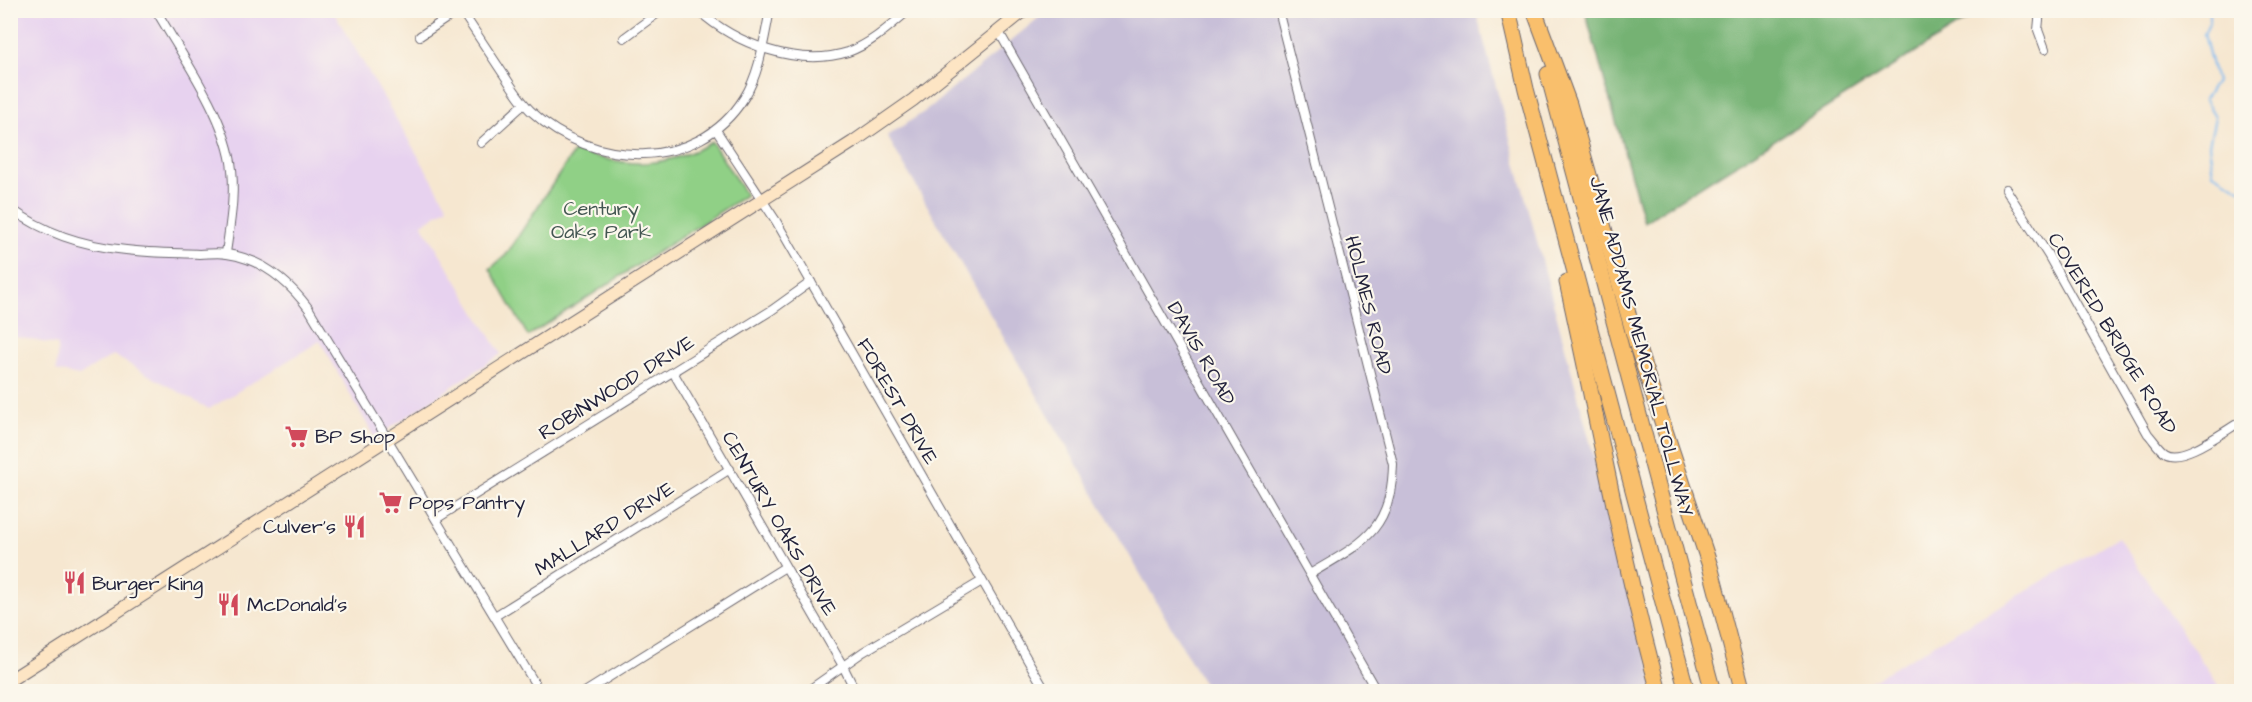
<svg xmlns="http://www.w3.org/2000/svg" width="2252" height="702" font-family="'Architects Daughter',sans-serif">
	<rect width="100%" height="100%" fill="#fbf7ec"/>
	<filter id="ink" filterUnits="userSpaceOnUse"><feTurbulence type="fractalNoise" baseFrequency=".0167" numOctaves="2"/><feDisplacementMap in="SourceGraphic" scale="12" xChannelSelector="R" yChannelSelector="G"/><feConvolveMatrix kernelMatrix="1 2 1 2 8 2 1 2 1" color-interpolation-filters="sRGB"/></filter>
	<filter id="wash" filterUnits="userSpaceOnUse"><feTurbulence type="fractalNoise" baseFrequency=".008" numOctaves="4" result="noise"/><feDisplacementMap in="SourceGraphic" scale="24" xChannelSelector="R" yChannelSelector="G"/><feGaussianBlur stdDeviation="1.35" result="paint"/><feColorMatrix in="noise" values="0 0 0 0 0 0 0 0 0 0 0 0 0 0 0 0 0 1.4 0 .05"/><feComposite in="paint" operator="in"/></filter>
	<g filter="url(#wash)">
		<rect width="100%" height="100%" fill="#f6e7d0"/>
		<!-- built -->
		<g fill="#e7d2ef">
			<polygon points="10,11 333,11 448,207 422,224 501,354 375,438 320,341 209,409 113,355 79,376 56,371 58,345 11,336"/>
			<polygon points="2118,537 2222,691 1854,691"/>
		</g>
		<!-- industrial -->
		<polygon fill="#c8bfd8" points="1047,11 1476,11 1656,691 1208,691 887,136 927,110"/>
		<!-- green -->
		<path fill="#90d086" stroke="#597960" stroke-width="1.5" d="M712 142 746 195 528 336 490 269 506 255 575 150C625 168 664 169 712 142Z"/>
		<!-- forest -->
		<polygon fill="#74b273" stroke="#4b6a57" stroke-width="1.5" points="1585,11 1585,10 1981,11 1644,222"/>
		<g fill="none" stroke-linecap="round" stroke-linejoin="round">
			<!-- stream -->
			<polyline stroke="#80bbf1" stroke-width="2" points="2210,10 2210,20 2204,34 2216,82 2204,99 2215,117 2209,145 2213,173 2242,190"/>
		</g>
	</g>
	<g filter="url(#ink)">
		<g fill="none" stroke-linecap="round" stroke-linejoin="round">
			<defs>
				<g id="minor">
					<path d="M156 10C182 56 222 111 231 162 236 192 230 224 226 253"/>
					<path d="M461 10C475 31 488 51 502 72 511 85 520 101 532 112 592 168 697 173 744 98 760 73 764 39 770 10"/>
					<path d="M698 10C735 44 798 68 848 52 871 44 890 26 909 10"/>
					<path d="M1278 10 1393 464C1392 531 1362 543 1310 574"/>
					<polyline points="2040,10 2038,30 2045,49"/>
					<polyline points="999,32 1377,692"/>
					<polyline points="420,36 459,10"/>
					<polyline points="624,38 662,10"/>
					<polyline points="716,130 776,221 1046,692"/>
					<polyline points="481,143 524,104"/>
					<path d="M2006 189 2048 255 2148 434C2153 439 2158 448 2164 452 2182 464 2225 430 2242 421"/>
					<path d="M10 208C44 233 84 246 126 250 150 253 175 253 199 254 208 254 218 252 227 254 262 259 289 282 309 309L540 692"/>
					<polyline points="673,372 843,666 856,692"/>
					<polyline points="436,519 772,310 811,282"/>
					<polyline points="495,616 730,469"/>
					<polyline points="585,692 785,567"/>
					<polyline points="806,692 863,652 982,581"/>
				</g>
				<polyline id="secondary" points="10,680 853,142 913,100 1025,10"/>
				<g id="motorway">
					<polyline points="1508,10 1526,89 1687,692"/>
					<polyline points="1534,10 1569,104 1638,349 1710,566 1743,692"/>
					<polyline points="1548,74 1713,692"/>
					<path d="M1567 282C1598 419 1621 557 1659 692"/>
				</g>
			</defs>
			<!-- minor casing -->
			<use href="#minor" stroke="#6c676f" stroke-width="10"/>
			<!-- secondary casing -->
			<use href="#secondary" stroke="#6c676f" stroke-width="14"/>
			<!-- motorway casing -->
			<use href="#motorway" stroke="#6c676f" stroke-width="17"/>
			<!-- minor -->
			<use href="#minor" stroke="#fff" stroke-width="8"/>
			<!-- secondary -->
			<use href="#secondary" stroke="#fde5c4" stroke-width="12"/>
			<!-- motorway -->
			<use href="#motorway" stroke="#f9bf6c" stroke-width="15"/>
		</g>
	</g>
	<!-- icons -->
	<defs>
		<symbol id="supermarket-bare" viewBox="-9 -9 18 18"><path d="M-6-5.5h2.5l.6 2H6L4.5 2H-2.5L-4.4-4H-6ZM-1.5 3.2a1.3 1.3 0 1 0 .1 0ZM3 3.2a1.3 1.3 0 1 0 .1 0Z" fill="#d1495b" stroke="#fbf7ec" stroke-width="2.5" paint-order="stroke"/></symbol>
		<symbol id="restaurant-bare" viewBox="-9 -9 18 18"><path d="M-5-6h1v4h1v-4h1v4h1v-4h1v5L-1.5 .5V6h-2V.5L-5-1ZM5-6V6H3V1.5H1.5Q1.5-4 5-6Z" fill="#d1495b" stroke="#fbf7ec" stroke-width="2.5" paint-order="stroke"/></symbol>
	</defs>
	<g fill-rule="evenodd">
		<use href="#supermarket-bare" x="280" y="420" width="33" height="33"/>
		<use href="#supermarket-bare" x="374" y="486" width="33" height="33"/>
		<use href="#restaurant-bare" x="338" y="510" width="33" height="33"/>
		<use href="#restaurant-bare" x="58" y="566" width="33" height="33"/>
		<use href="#restaurant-bare" x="212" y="588" width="33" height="33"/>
	</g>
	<g text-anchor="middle" stroke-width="4.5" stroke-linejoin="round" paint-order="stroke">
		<!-- park labels -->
		<g font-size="20" fill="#435652" stroke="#fbf7ec">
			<text x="601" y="215">Century<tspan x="601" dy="23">Oaks Park</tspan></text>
		</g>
		<!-- street labels -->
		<g font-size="20" fill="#22223b" stroke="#fbf7ec">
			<text transform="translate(1369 305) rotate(76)" y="7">HOLMES ROAD</text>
			<text transform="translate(2113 333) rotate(59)" y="7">COVERED BRIDGE ROAD</text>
			<text transform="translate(1642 346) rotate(75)" y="7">JANE ADDAMS MEMORIAL TOLLWAY</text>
			<text transform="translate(1202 353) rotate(60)" y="7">DAVIS ROAD</text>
			<text transform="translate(616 387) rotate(-32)" y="7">ROBINWOOD DRIVE</text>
			<text transform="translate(898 401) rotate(60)" y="7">FOREST DRIVE</text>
			<text transform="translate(780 523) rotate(60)" y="7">CENTURY OAKS DRIVE</text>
			<text transform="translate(604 528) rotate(-32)" y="7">MALLARD DRIVE</text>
		</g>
		<!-- poi labels -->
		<g font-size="20" fill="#22223b" stroke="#fbf7ec" text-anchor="start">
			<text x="315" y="443">BP Shop</text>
			<text x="409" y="509">Pops Pantry</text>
			<text x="336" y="533" text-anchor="end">Culver's</text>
			<text x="92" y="590">Burger King</text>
			<text x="247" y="611">McDonald's</text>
		</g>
	</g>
	<!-- margin -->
	<rect width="2252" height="702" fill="none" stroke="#fbf7ec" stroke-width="36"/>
</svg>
